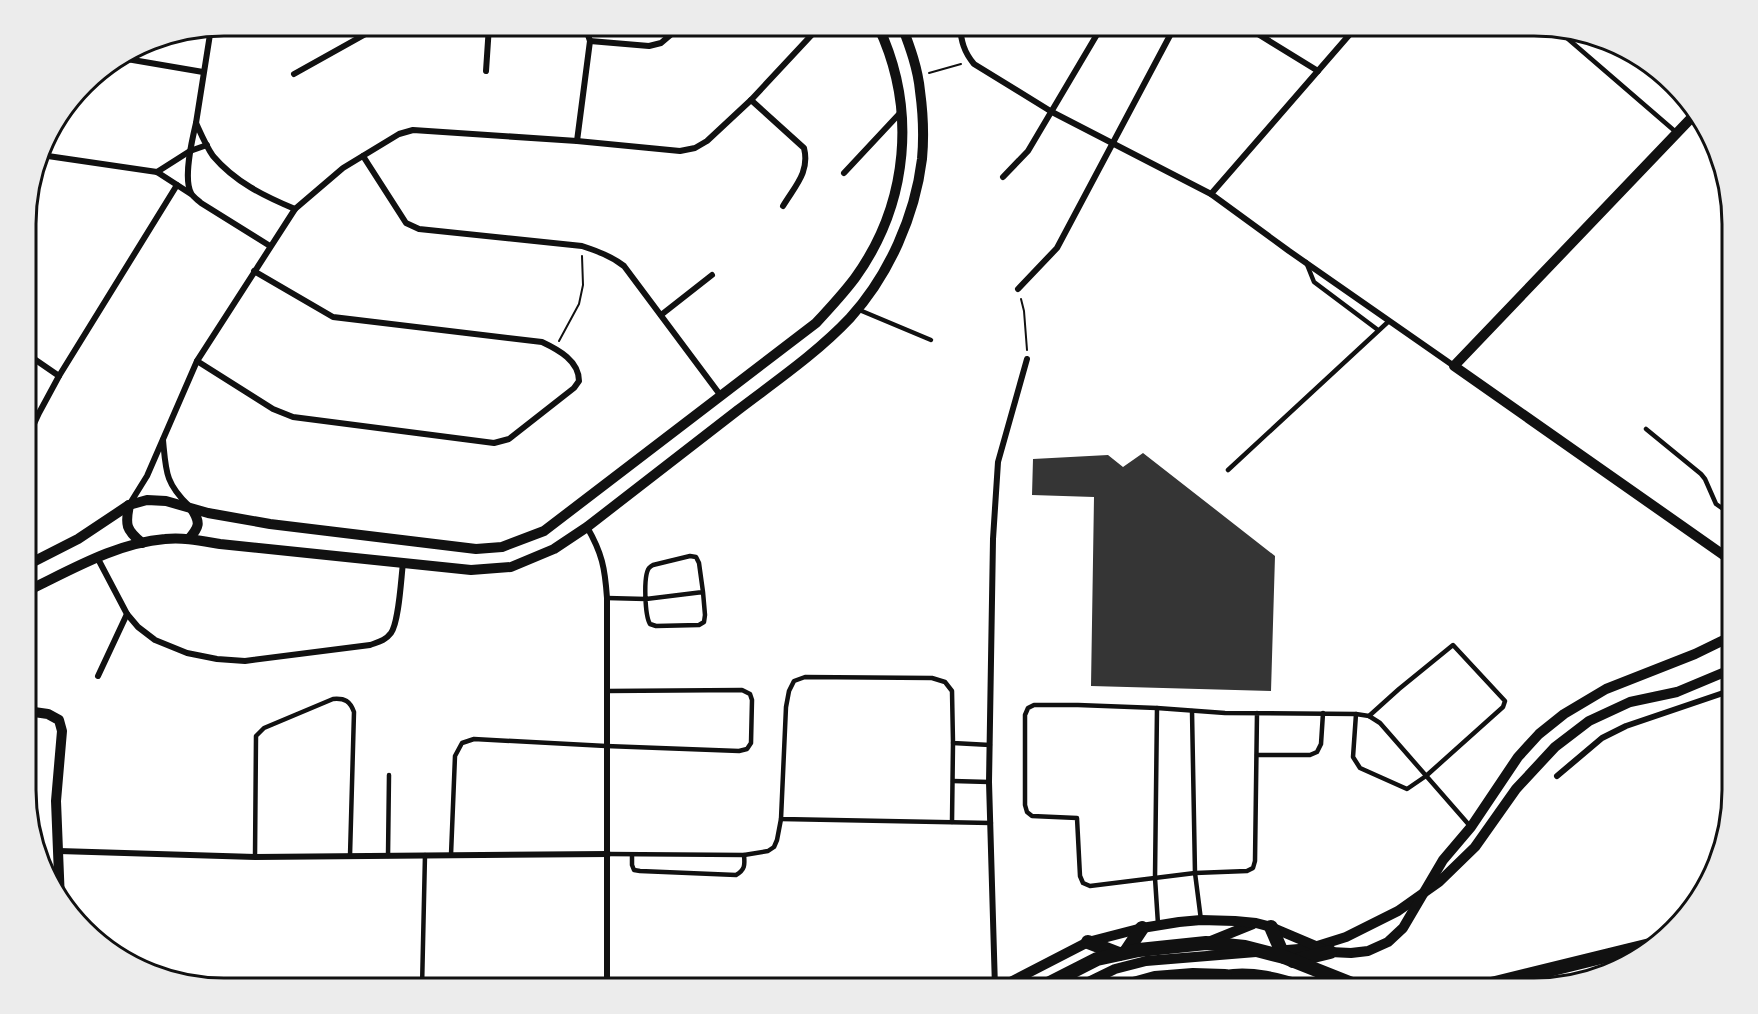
<svg xmlns="http://www.w3.org/2000/svg" width="1758" height="1014" font-family="Roboto,sans-serif">
	<rect width="100%" height="100%" fill="#fff"/>
	<!-- building -->
	<polygon fill="#353535" points="1143,453 1275,556 1271,691 1091,686 1094,497 1032,495 1033,459 1108,455 1123,467"/>
	<g fill="none" stroke-linecap="round" stroke-linejoin="round">
		<!-- path -->
		<g stroke="#111" stroke-width="2">
			<polyline points="929,73 961,64"/>
			<polyline points="1021,299 1024,311 1027,350"/>
			<polyline points="559,341 579,304 583,285 582,256"/>
		</g>
		<!-- service -->
		<g stroke="#111" stroke-width="4.5">
			<polyline points="1560,32 1677,133"/>
			<polyline points="1306,262 1314,282 1378,330"/>
			<polyline points="857,309 931,340"/>
			<polyline points="1646,429 1701,474 1705,479 1716,504 1732,515"/>
			<polyline points="1228,470 1389,321"/>
			<path d="M607 598 646 599 703 592 699 563 696 557 690 556 653 565C651 566 650 567 649 568 643 576 645 616 650 624L656 626 699 625 704 622 705 615 703 592"/>
			<polyline points="1157,708 1155,878 1158,924"/>
			<polyline points="1192,711 1195,873 1201,920"/>
			<polyline points="1257,713 1255,861 1253,868 1247,871 1195,873 1090,886 1083,883 1080,876 1077,818 1032,816 1027,812 1025,805 1025,715 1028,708 1034,705 1078,705 1157,708 1225,713 1356,714 1369,716 1380,723 1470,826"/>
			<polyline points="1356,714 1353,757 1360,768 1407,789 1426,776 1503,707 1505,701 1453,645 1399,689 1369,716"/>
			<polyline points="990,745 953,743 952,691 945,682 932,678 805,677 794,681 789,691 786,707 781,819 991,823"/>
			<polyline points="1257,755 1310,755 1317,752 1321,744 1323,713"/>
			<polyline points="953,781 989,782"/>
			<polyline points="952,822 953,743"/>
			<polyline points="608,854 744,855 768,851 774,847 777,840 781,819"/>
			<polyline points="451,855 455,756 462,743 474,739 606,746 739,751 747,749 751,743 752,700 750,694 742,690 607,691"/>
			<path d="M632 855V865L634 870 640 871 736 875C745 870 745 865 744 855"/>
			<polyline points="388,856 389,775"/>
			<path d="M255 857 256 736 264 728 333 699C345 698 350 701 354 712L350 856"/>
			<polyline points="422,988 425,855"/>
		</g>
		<!-- minor -->
		<g stroke="#111" stroke-width="6">
			<polyline points="456,26 488,28"/>
			<path d="M960 26C961 41 964 52 974 64L1052 112 1211 194 1289 251 1454 366"/>
			<polyline points="1245,26 1318,71"/>
			<polyline points="590,41 649,46 661,43 681,26"/>
			<polyline points="121,58 203,72"/>
			<polyline points="486,71 489,26"/>
			<polyline points="294,74 380,26"/>
			<path d="M751 100 804 148C810 172 795 186 783 206"/>
			<polyline points="196,123 211,28"/>
			<polyline points="577,141 590,41 585,26"/>
			<polyline points="41,155 157,172 191,194"/>
			<path d="M363 156 406 223 419 229 582 246C597 251 611 256 624 266L721 396"/>
			<polyline points="157,172 190,151 207,145"/>
			<polyline points="844,173 901,112"/>
			<polyline points="1003,177 1028,151 1102,26"/>
			<polyline points="1211,194 1357,26"/>
			<path d="M270 246 201 203C198 200 193 197 191 193 183 178 192 140 196 123 201 134 206 146 213 156 235 182 264 196 295 209"/>
			<polyline points="1018,289 1057,248 1175,26"/>
			<polyline points="661,315 712,275"/>
			<polyline points="27,354 59,376"/>
			<path d="M197 361 273 409 293 417 494 443 509 439 574 388 579 381C579 361 559 350 542 342L333 317 254 271"/>
			<polyline points="27,439 39,413 59,376 177,185"/>
			<path d="M163 440C166 471 165 483 189 506"/>
			<polyline points="129,505 147,476 197,361 295,209 343,168 399,134 413,130 577,141 680,151 695,148 707,141 751,100 820,26"/>
			<path d="M587 527C602 553 605 568 607 598V988"/>
			<path d="M97 557 127 614 138 627 155 640 187 653 217 659 245 661 370 645C378 642 385 641 391 633 399 622 401 579 403 563"/>
			<polyline points="98,676 127,614"/>
			<polyline points="1557,776 1602,738 1626,726 1732,690"/>
			<polyline points="59,851 255,857 608,854"/>
			<polyline points="1525,976 1529,988"/>
			<polyline points="995,988 989,782 993,539 998,462 1027,359"/>
		</g>
		<!-- tertiary -->
		<g stroke="#111" stroke-width="10">
			<polyline points="1697,112 1454,366 1732,561"/>
			<path d="M129 505C125 525 126 530 142 543"/>
			<path d="M189 539C199 527 201 523 192 509"/>
			<path d="M27 565 78 539 129 505 147 500 166 501 208 513 270 524 476 549 502 547 544 531 816 323C830 308 843 294 855 278 909 203 917 108 878 26"/>
			<path d="M27 591C71 570 116 543 165 539 184 537 202 541 220 544L471 570 511 567 554 549 587 527C638 488 688 449 738 410 776 381 817 353 850 318 889 275 915 216 922 159 924 137 923 113 920 91 918 69 910 47 902 26"/>
			<polyline points="27,711 48,714 59,720 62,731 56,801 60,901"/>
			<polyline points="1206,943 1253,924"/>
			<polyline points="1275,951 1311,948 1346,937 1398,911 1439,882 1475,847 1516,789 1555,747 1589,721 1630,702 1677,692 1732,669"/>
			<polyline points="999,988 1088,942 1142,928 1179,922 1201,920 1235,921 1256,923 1271,927 1330,952 1351,953 1368,951 1388,942 1403,928 1443,860 1471,827 1518,757 1539,734 1564,714 1606,689 1695,654 1732,636"/>
			<polyline points="1076,988 1115,969 1146,961 1256,952"/>
		</g>
		<!-- secondary -->
		<path stroke="#111" stroke-width="12" d="M1183 988C1197 984 1211 978 1225 976 1254 971 1282 980 1309 988"/>
		<!-- primary -->
		<g stroke="#111" stroke-width="14">
			<polyline points="1271,927 1284,957"/>
			<polyline points="1088,942 1119,954"/>
			<polyline points="1126,952 1142,928"/>
			<polyline points="1293,961 1330,952"/>
			<polyline points="1040,988 1097,959 1139,950 1206,943 1245,947 1284,957 1362,988"/>
			<polyline points="1119,988 1155,978 1193,975 1225,976"/>
			<polyline points="1475,988 1650,945"/>
		</g>
	</g>
	<!-- crop -->
	<path d="M0 0H1758V1014H0ZM224 36H1534A188 188 0 0 1 1722 224V790A188 188 0 0 1 1534 978H224A188 188 0 0 1 36 790V224A188 188 0 0 1 224 36Z" fill="#ececec" fill-rule="evenodd"/>
	<path fill="none" stroke="#111" stroke-width="3" d="M224 36H1534A188 188 0 0 1 1722 224V790A188 188 0 0 1 1534 978H224A188 188 0 0 1 36 790V224A188 188 0 0 1 224 36Z"/>
</svg>
